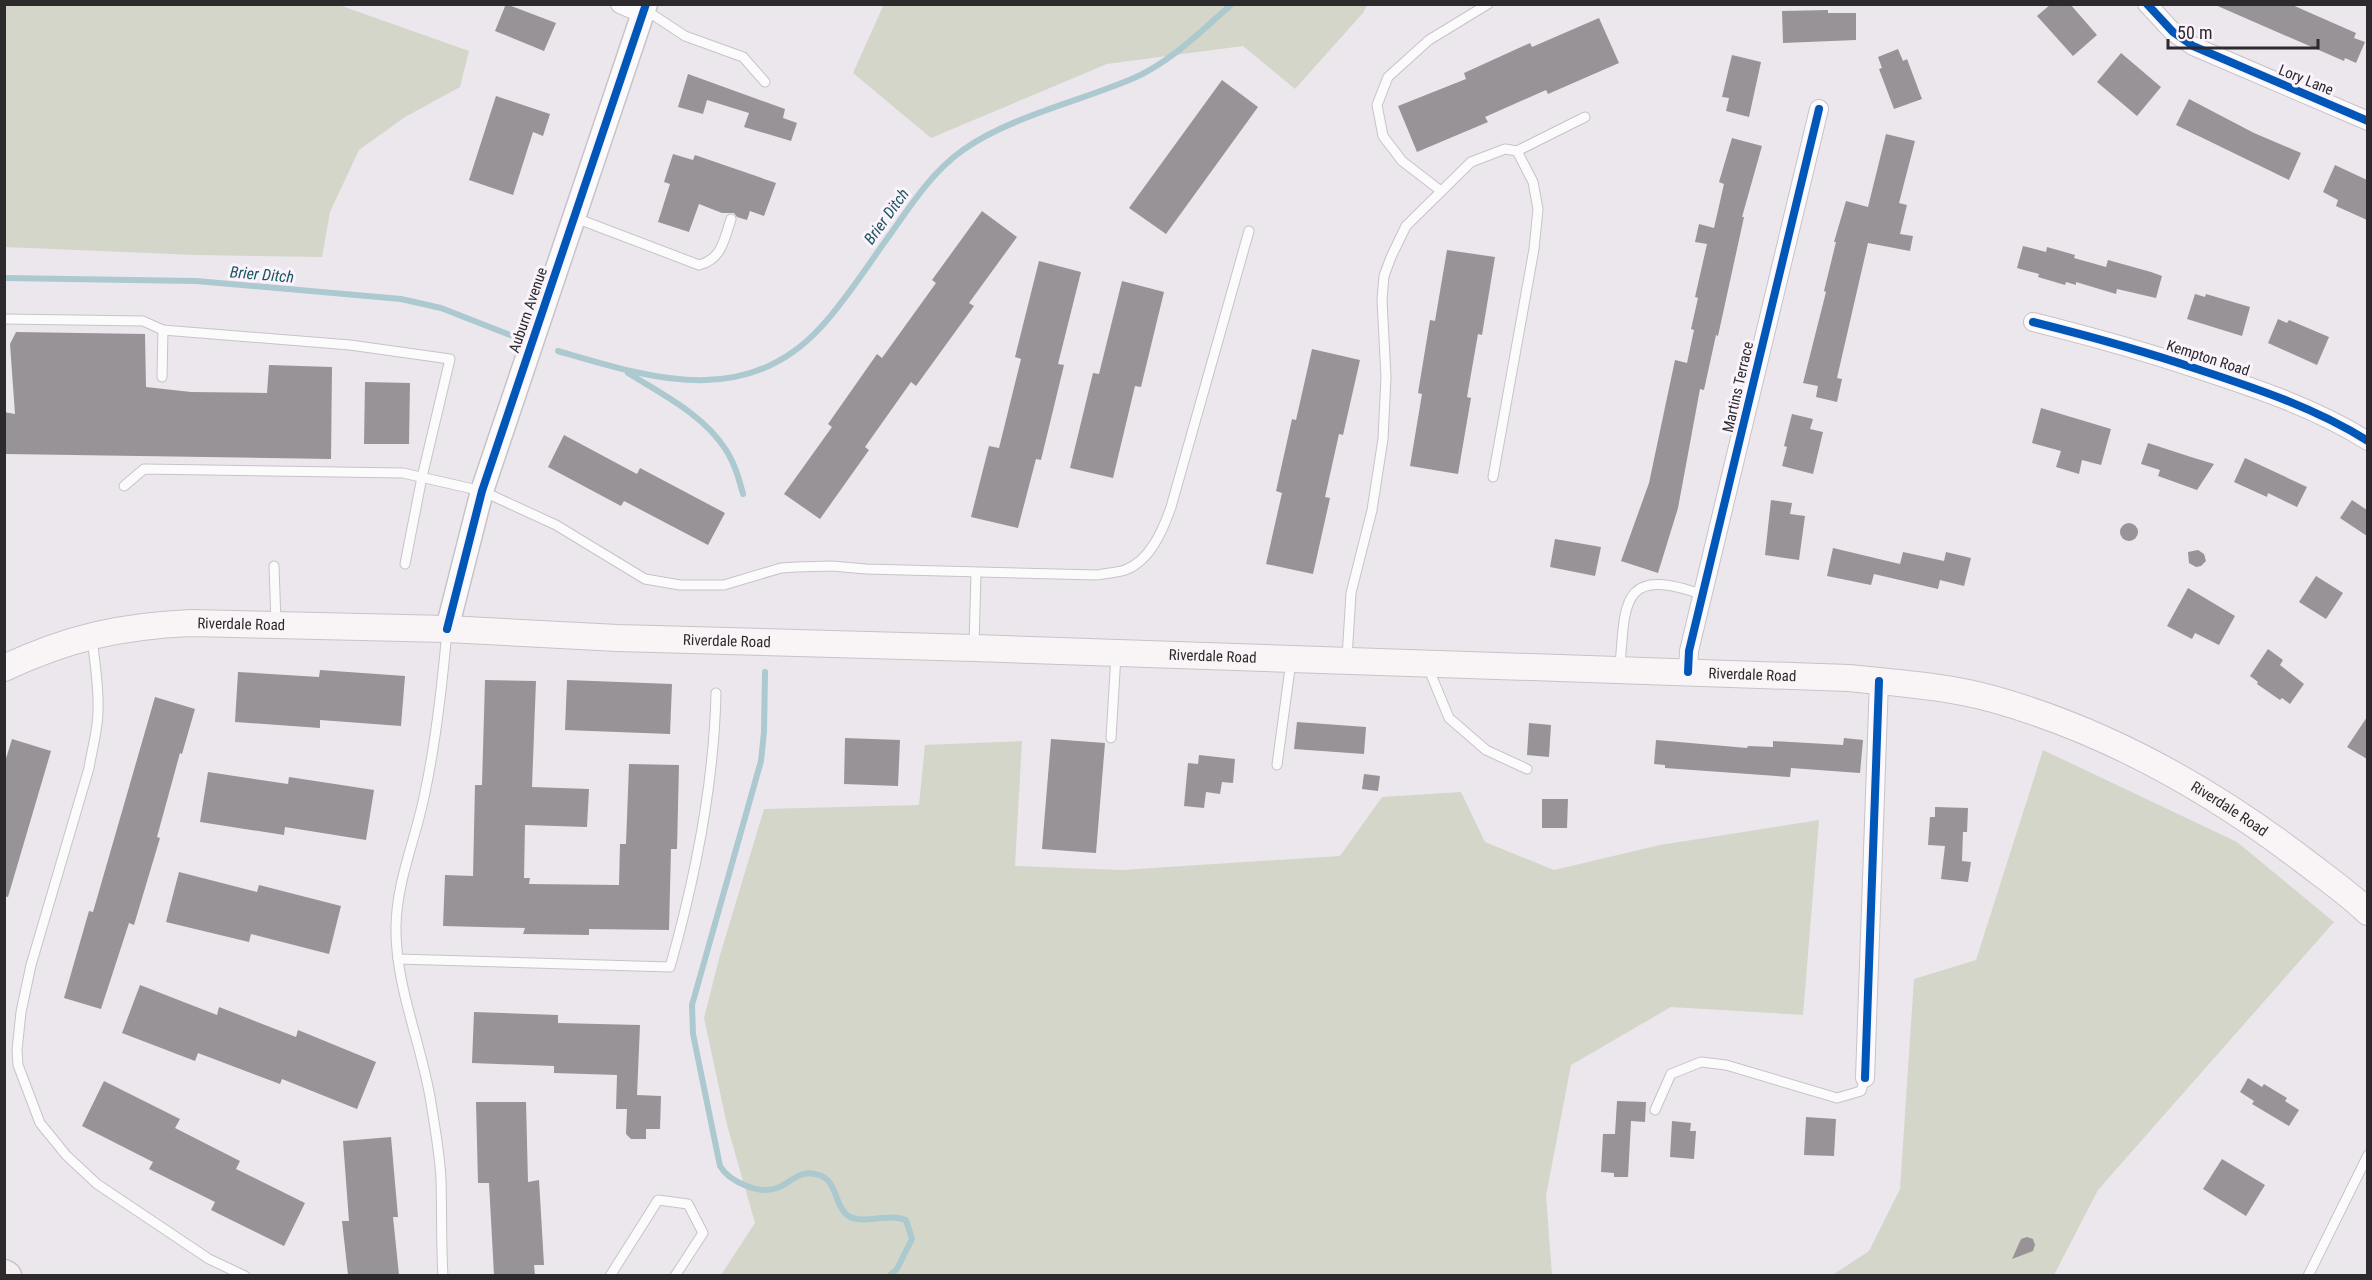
<svg xmlns="http://www.w3.org/2000/svg" width="2372" height="1280" font-family="'Roboto Condensed',sans-serif">
	<rect width="100%" height="100%" fill="#ece7ed"/>
	<!-- green -->
	<g fill="#d4d6c9">
		<polygon points="5,4 339,5 469,51 460,87 405,117 359,150 330,212 322,257 196,255 5,247"/>
		<polygon points="884,4 1367,4 1367,5 1363,13 1295,89 1243,46 1107,64 931,138 853,73"/>
		<polygon points="1022,741 1015,866 1122,870 1340,856 1382,797 1461,792 1485,842 1554,870 1660,845 1819,820 1803,1015 1671,1007 1571,1065 1546,1196 1552,1275 721,1275 755,1223 727,1125 704,1018 720,955 764,809 919,805 925,745"/>
		<polygon points="2043,750 2237,842 2334,922 2098,1190 2054,1275 1831,1276 1869,1251 1900,1189 1914,979 1976,960"/>
	</g>
	<g fill="none" stroke-linecap="round" stroke-linejoin="round">
		<!-- stream -->
		<g stroke="#acc9d0" stroke-width="6">
			<polyline points="4,278 196,281 401,299 441,308 510,335"/>
			<path d="M558 351C651 378 745 410 821 327 845 301 864 271 884 243 908 210 929 174 963 150 1009 117 1081 101 1134 78 1172 61 1201 31 1232 4"/>
			<path d="M628 373C662 394 704 415 726 450 735 464 739 479 743 494"/>
			<path d="M765 672 764 732 761 761 692 1005 693 1034 720 1166C729 1181 758 1195 777 1188 791 1183 800 1168 819 1175 838 1181 834 1205 847 1215 861 1226 888 1212 906 1220L912 1239 897 1269 889 1276"/>
		</g>
	</g>
	<!-- building -->
	<g fill="#989397">
		<polygon points="506,4 556,23 544,51 495,31"/>
		<polygon points="2051,4 2070,4 2097,35 2073,56 2037,16"/>
		<polygon points="2213,4 2290,4 2356,33 2354,38 2365,42 2356,63 2345,58 2344,61"/>
		<polygon points="1828,10 1828,13 1856,13 1856,40 1783,43 1782,11"/>
		<polygon points="1599,18 1619,63 1548,94 1546,90 1485,117 1488,122 1417,152 1398,106 1466,79 1464,73 1530,43 1532,47"/>
		<polygon points="1898,49 1903,61 1907,59 1922,99 1894,109 1879,69 1882,68 1878,57"/>
		<polygon points="2121,53 2161,87 2137,116 2097,82"/>
		<polygon points="1732,55 1761,62 1749,117 1726,111 1729,98 1722,97"/>
		<polygon points="688,74 785,109 783,118 797,123 791,141 744,127 749,113 707,100 703,114 678,107"/>
		<polygon points="1222,80 1258,107 1166,234 1129,208"/>
		<polygon points="496,96 550,114 543,136 533,132 513,195 469,180"/>
		<polygon points="2189,99 2254,133 2301,153 2289,180 2176,125"/>
		<polygon points="1886,134 1915,141 1899,203 1907,205 1900,234 1913,236 1910,251 1868,243 1837,378 1842,379 1837,402 1816,397 1818,386 1803,383 1826,292 1824,291 1836,242 1834,242 1846,201 1868,207"/>
		<polygon points="1732,138 1762,146 1742,217 1744,217 1718,336 1716,335 1704,390 1700,389 1678,508 1658,573 1621,561 1649,483 1675,360 1687,363 1694,330 1691,329 1698,298 1695,297 1707,244 1695,242 1699,224 1714,228 1724,184 1719,182"/>
		<polygon points="673,154 693,160 695,155 776,183 764,216 750,211 747,220 737,217 734,213 722,213 699,204 689,232 658,222 670,184 664,182"/>
		<polygon points="2335,165 2367,180 2367,220 2336,206 2338,200 2323,192"/>
		<polygon points="982,211 1017,237 969,303 974,306 916,386 911,382 865,447 869,450 820,519 784,494 832,427 828,424 877,354 882,358 936,283 932,280"/>
		<polygon points="2023,246 2046,252 2047,247 2075,255 2074,258 2106,267 2108,260 2151,272 2162,276 2156,298 2117,289 2116,294 2076,282 2076,285 2066,282 2065,285 2038,277 2039,274 2017,268"/>
		<polygon points="1447,250 1495,257 1482,335 1478,334 1467,397 1471,398 1458,474 1410,466 1422,394 1418,393 1430,320 1435,321"/>
		<polygon points="1039,261 1081,272 1058,364 1064,365 1041,460 1036,459 1018,528 971,517 989,446 999,448 1021,359 1015,357"/>
		<polygon points="1122,281 1164,292 1141,387 1135,386 1113,478 1070,468 1093,373 1099,374"/>
		<polygon points="2195,294 2205,297 2206,294 2250,307 2242,336 2187,319"/>
		<polygon points="2278,319 2287,323 2289,320 2329,337 2317,365 2268,343"/>
		<polygon points="16,332 145,334 146,387 191,392 267,393 269,365 332,367 331,459 6,454 4,412 15,414 10,344"/>
		<polygon points="1312,349 1360,360 1343,435 1339,434 1325,497 1330,498 1313,574 1266,564 1282,493 1276,491 1292,419 1296,420"/>
		<polygon points="365,382 410,383 409,444 364,444"/>
		<polygon points="2041,408 2111,429 2101,465 2082,460 2079,474 2056,467 2061,451 2032,443"/>
		<polygon points="1792,414 1813,419 1810,429 1823,432 1813,474 1782,466 1787,447 1784,446"/>
		<polygon points="564,435 637,474 640,468 725,513 708,545 624,501 621,506 548,467"/>
		<polygon points="2148,443 2191,457 2214,464 2197,490 2158,476 2160,470 2141,464"/>
		<polygon points="2245,458 2307,487 2297,507 2268,493 2267,497 2234,482"/>
		<polygon points="1771,500 1792,503 1790,514 1805,516 1799,560 1765,555"/>
		<polygon points="2352,500 2367,510 2367,536 2340,518"/>
		<circle cx="2129" cy="532" r="9"/>
		<polygon points="1555,539 1601,547 1595,576 1550,567"/>
		<polygon points="1833,548 1900,564 1903,552 1944,561 1946,552 1971,558 1964,586 1940,580 1938,589 1874,574 1871,585 1827,576"/>
		<polygon points="2198,550 2204,554 2206,561 2201,566 2196,567 2189,563 2188,552"/>
		<polygon points="2316,576 2343,593 2326,619 2299,602"/>
		<polygon points="2188,588 2235,616 2219,645 2195,633 2192,639 2167,626"/>
		<polygon points="2268,649 2283,660 2280,665 2304,684 2290,704 2282,698 2280,700 2257,684 2258,682 2250,676"/>
		<polygon points="320,670 405,676 401,726 320,720 320,728 235,722 238,672 319,677"/>
		<polygon points="485,680 536,681 532,787 589,789 587,827 525,825 524,878 530,878 529,884 619,885 620,844 626,844 629,764 679,765 677,849 671,849 669,930 589,929 589,935 523,934 525,928 443,926 445,875 473,876 475,785 482,785"/>
		<polygon points="567,680 672,684 670,734 565,730"/>
		<polygon points="155,697 195,709 182,754 180,753 157,837 160,838 134,925 129,923 101,1009 64,998 89,911 93,912"/>
		<polygon points="2367,717 2367,759 2347,747"/>
		<polygon points="1297,722 1366,727 1364,754 1294,749"/>
		<polygon points="1529,723 1551,725 1549,757 1527,755"/>
		<polygon points="845,738 900,740 898,786 844,784"/>
		<polygon points="1844,738 1863,740 1860,773 1791,768 1790,777 1665,768 1665,765 1654,764 1656,740 1747,748 1748,746 1773,747 1773,741 1843,745"/>
		<polygon points="12,739 51,751 8,897 4,896 4,765"/>
		<polygon points="1051,739 1105,743 1096,853 1042,849"/>
		<polygon points="1199,755 1235,759 1233,783 1222,782 1220,794 1206,792 1204,808 1184,806 1188,763 1198,764"/>
		<polygon points="208,772 288,784 289,777 374,790 366,840 285,827 284,835 200,822"/>
		<polygon points="1364,774 1380,776 1378,791 1362,789"/>
		<polygon points="1542,799 1568,799 1567,828 1542,828"/>
		<polygon points="1935,807 1968,808 1967,832 1963,832 1962,861 1971,862 1968,882 1941,879 1945,846 1928,845 1930,817 1935,817"/>
		<polygon points="179,872 257,892 259,885 341,906 329,954 251,934 249,942 166,922"/>
		<polygon points="140,985 217,1015 219,1007 296,1037 298,1030 376,1062 357,1109 282,1079 280,1084 198,1053 195,1061 122,1033"/>
		<polygon points="474,1012 558,1015 558,1023 640,1025 637,1095 661,1096 660,1129 646,1129 646,1139 631,1139 626,1134 627,1109 616,1109 617,1075 554,1073 554,1066 472,1063"/>
		<polygon points="2248,1078 2262,1087 2264,1084 2287,1098 2285,1101 2299,1110 2289,1126 2252,1104 2254,1101 2240,1092"/>
		<polygon points="104,1081 180,1119 175,1128 240,1161 236,1169 305,1203 284,1246 211,1210 215,1202 149,1169 153,1162 82,1126"/>
		<polygon points="1617,1101 1646,1102 1645,1122 1631,1121 1628,1177 1614,1177 1614,1173 1601,1172 1603,1134 1615,1134"/>
		<polygon points="476,1102 526,1102 528,1182 539,1180 544,1265 534,1265 535,1275 494,1275 489,1183 478,1183"/>
		<polygon points="1806,1117 1836,1119 1834,1156 1804,1155"/>
		<polygon points="1672,1121 1691,1123 1690,1131 1696,1131 1694,1159 1670,1157"/>
		<polygon points="391,1137 398,1217 393,1217 399,1275 348,1275 342,1221 349,1221 343,1141"/>
		<polygon points="2222,1159 2265,1185 2246,1216 2203,1189"/>
		<polygon points="2027,1237 2033,1239 2035,1245 2033,1251 2012,1259 2021,1239"/>
	</g>
	<g fill="none" stroke-linecap="round" stroke-linejoin="round">
		<defs>
			<g id="service">
				<polyline points="644,9 685,36 743,57 765,82"/>
				<polyline points="1517,151 1585,117"/>
				<polyline points="1441,191 1402,161 1383,136 1377,105 1388,77 1429,40 1488,4"/>
				<path d="M573 217 699 265C722 259 724 240 731 219"/>
				<polyline points="4,319 143,321 163,330"/>
				<polyline points="162,377 163,330 350,345 450,359 422,477 405,564"/>
				<path d="M124 486 144 469 403 473 482 491 556 525 645 579 680 585H724L781 568 796 567 832 566 866 569 1097 575C1106 573 1116 573 1125 570 1150 561 1163 530 1171 507L1249 231"/>
				<polyline points="274,566 276,623"/>
				<path d="M92 639C95 663 99 687 98 711 98 730 92 749 89 768L31 965 21 1012 17 1050 18 1065 40 1123 66 1155 97 1184 209 1259 245 1276"/>
				<polyline points="974,645 976,573"/>
				<polyline points="1347,658 1351,593 1372,510 1383,439 1386,377 1382,300 1384,276 1391,257 1406,226 1471,162 1505,149 1517,151 1533,182 1538,209 1534,249 1493,477"/>
				<polyline points="1430,665 1432,677 1449,718 1486,750 1527,769"/>
				<path d="M1620 667C1625 600 1622 566 1703 595"/>
				<polyline points="1111,738 1116,655"/>
				<polyline points="1277,765 1291,661"/>
				<path d="M398 959 670 967C695 879 714 785 716 693"/>
				<polyline points="1655,1110 1671,1074 1701,1062 1726,1065 1837,1098 1861,1091 1865,1078"/>
				<path d="M443 1276C441 1244 442 1212 441 1180 440 1155 435 1128 431 1103 422 1044 395 987 396 926 397 880 415 841 424 797 436 743 442 687 447 631"/>
				<polyline points="610,1276 658,1200 688,1204 703,1233 675,1276"/>
				<polyline points="2308,1276 2368,1155"/>
			</g>
			<g id="minor">
				<polyline points="620,4 643,14"/>
				<polyline points="2147,4 2173,32 2193,46 2368,121"/>
				<path d="M2033 322C2089 336 2144 351 2200 370 2258 389 2315 408 2368 441"/>
				<polyline points="1688,672 1689,651 1819,109"/>
				<polyline points="1865,1078 1879,681"/>
			</g>
			<polyline id="tertiary" points="447,629 482,491 646,4"/>
			<g id="secondary">
				<path id="s1" d="M4 668C68 638 121 626 191 623L447 629 617 638 974 648 1849 678C1897 683 1946 686 1993 699 2107 731 2210 789 2303 860 2325 877 2348 893 2368 912"/>
			</g>
			<polyline id="primary" points="4,1274 7,1276"/>
		</defs>
		<!-- service casing -->
		<use href="#service" stroke="#c7c3c8" stroke-width="11"/>
		<!-- minor casing -->
		<use href="#minor" stroke="#c7c3c8" stroke-width="20"/>
		<!-- tertiary casing -->
		<use href="#tertiary" stroke="#c7c3c8" stroke-width="25"/>
		<!-- secondary casing -->
		<use href="#secondary" stroke="#c7c3c8" stroke-width="28"/>
		<!-- primary casing -->
		<use href="#primary" stroke="#c6c4c7" stroke-width="31"/>
		<!-- service -->
		<use href="#service" stroke="#fcfbfc" stroke-width="9"/>
		<!-- minor -->
		<use href="#minor" stroke="#fcfbfc" stroke-width="18"/>
		<!-- tertiary -->
		<use href="#tertiary" stroke="#fcfbfc" stroke-width="22"/>
		<!-- secondary -->
		<use href="#secondary" stroke="#f9f5f6" stroke-width="26"/>
		<!-- primary -->
		<use href="#primary" stroke="#f5eeef" stroke-width="28"/>
		<defs>
			<g id="cycleway">
				<polyline points="2147,4 2173,32 2193,46 2368,121"/>
				<path d="M2033 322C2089 336 2144 351 2200 370 2258 389 2315 408 2368 441"/>
				<polyline points="447,629 482,491 646,4"/>
				<polyline points="1688,672 1689,651 1819,109"/>
				<polyline points="1865,1078 1879,681"/>
			</g>
		</defs>
		<!-- cycleway casing -->
		<use href="#cycleway" stroke="#fbf3fc" stroke-width="11"/>
		<!-- cycleway -->
		<use href="#cycleway" stroke="#0057b8" stroke-width="8"/>
	</g>
	<g text-anchor="middle" stroke-width="6" stroke-linejoin="round" paint-order="stroke">
		<!-- street labels -->
		<g font-size="15" fill="#2d2a2e" stroke="#fbf3fc">
			<text transform="translate(2306 80) rotate(22)" y="5">Lory Lane</text>
			<text transform="translate(528 310) rotate(-71)" y="5">Auburn Avenue</text>
			<text transform="translate(2208 358) rotate(18)" y="5">Kempton Road</text>
			<text transform="translate(1738 387) rotate(-77)" y="5">Martins Terrace</text>
			<text dy="5" stroke="none"><textPath href="#s1" startOffset="244">Riverdale Road</textPath></text>
			<text dy="5" stroke="none"><textPath href="#s1" startOffset="730">Riverdale Road</textPath></text>
			<text dy="5" stroke="none"><textPath href="#s1" startOffset="1216">Riverdale Road</textPath></text>
			<text dy="5" stroke="none"><textPath href="#s1" startOffset="1756">Riverdale Road</textPath></text>
			<text dy="5" stroke="none"><textPath href="#s1" startOffset="2260">Riverdale Road</textPath></text>
		</g>
		<!-- water labels -->
		<g font-size="16" font-style="italic" fill="#1a565f" stroke="#fbf3fc">
			<text transform="translate(886 216) rotate(-54)" y="6">Brier Ditch</text>
			<text transform="translate(262 274) rotate(5)" y="6">Brier Ditch</text>
		</g>
	</g>
	<!-- border -->
	<rect width="2372" height="1280" fill="none" stroke="#2d2a2e" stroke-width="12"/>
	<!-- scale -->
	<path d="M2168 39v9h150v-9" fill="none" stroke="#2d2a2e" stroke-width="3"/>
	<text x="2177" y="39" font-size="18" fill="#2d2a2e" stroke="#fbf3fc" stroke-width="4.5" paint-order="stroke">50 m</text>
</svg>
